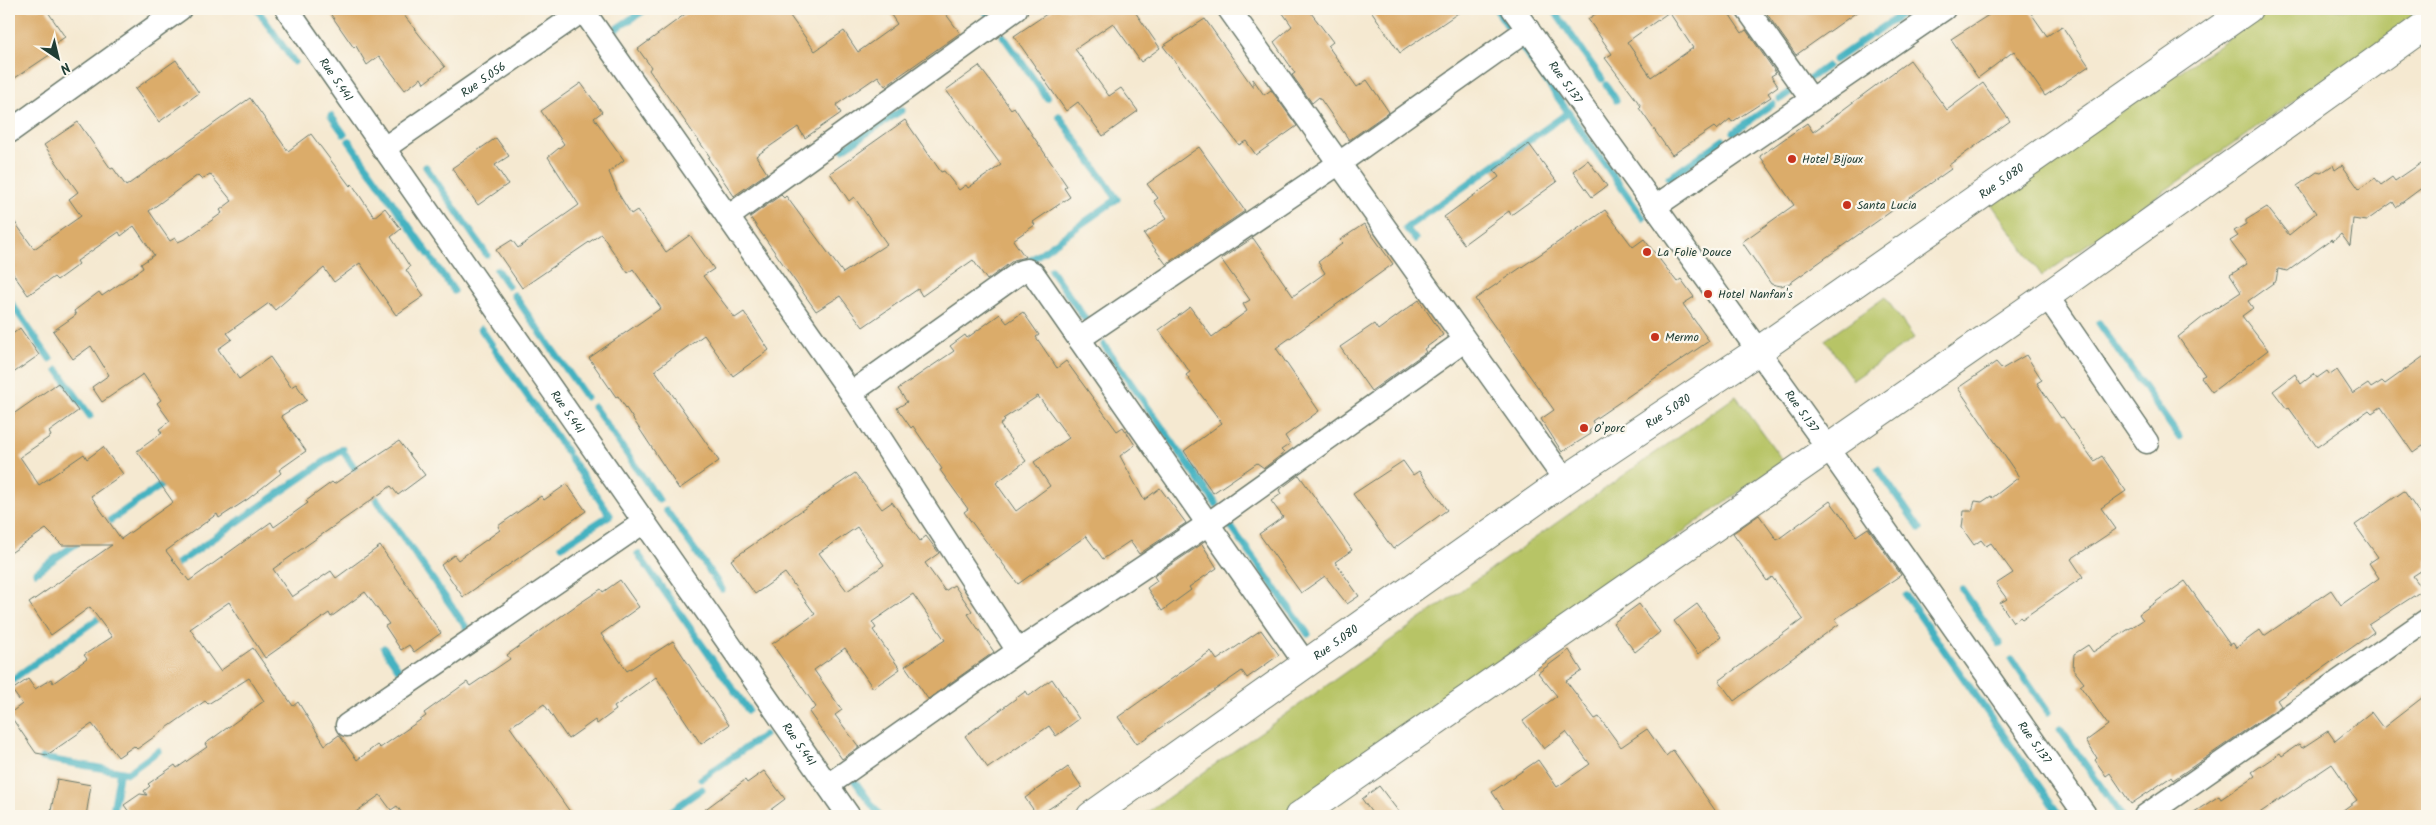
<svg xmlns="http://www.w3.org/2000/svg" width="2436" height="825" font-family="Kalam,sans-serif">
	<rect width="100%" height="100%" fill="#fbf7ec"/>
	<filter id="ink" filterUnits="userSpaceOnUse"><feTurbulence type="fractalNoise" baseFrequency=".02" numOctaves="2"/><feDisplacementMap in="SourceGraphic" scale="10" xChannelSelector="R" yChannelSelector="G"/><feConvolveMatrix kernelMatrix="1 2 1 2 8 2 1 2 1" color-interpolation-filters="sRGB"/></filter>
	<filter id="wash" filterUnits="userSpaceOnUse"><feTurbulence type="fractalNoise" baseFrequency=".0096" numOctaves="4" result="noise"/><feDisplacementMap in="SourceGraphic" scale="20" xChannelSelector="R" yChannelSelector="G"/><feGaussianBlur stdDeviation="1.12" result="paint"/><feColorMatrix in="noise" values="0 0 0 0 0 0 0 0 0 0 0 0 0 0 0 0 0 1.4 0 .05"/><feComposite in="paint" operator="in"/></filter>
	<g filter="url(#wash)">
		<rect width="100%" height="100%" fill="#f5e9d1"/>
		<!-- green -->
		<g fill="#b7c466" stroke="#6b804d">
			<polygon points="2271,9 2426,9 2042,276 1990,202"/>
			<polygon points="1885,297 1914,338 1853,380 1825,340"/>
			<polygon points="1736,396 1783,461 1282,816 1142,816"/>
		</g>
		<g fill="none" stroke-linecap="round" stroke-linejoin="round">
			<!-- stream -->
			<g stroke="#44b2c1" stroke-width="7">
				<polyline points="257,9 294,62"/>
				<polyline points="984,9 994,23"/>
				<polyline points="1496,9 1514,35"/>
				<polyline points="1555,12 1602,79"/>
				<polyline points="616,29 646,9"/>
				<polyline points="1873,34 1909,9"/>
				<polyline points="1003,36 1047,98"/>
				<polyline points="1522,47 1643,218"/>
				<polyline points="1835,60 1868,37"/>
				<polyline points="1606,85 1616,100"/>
				<polyline points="1780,99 1827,66"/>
				<polyline points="331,116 344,134"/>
				<polyline points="1734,132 1773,104"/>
				<polyline points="349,141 430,256"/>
				<polyline points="843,149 902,110"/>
				<polyline points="426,167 487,255"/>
				<polyline points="1669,178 1723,140"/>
				<polyline points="1415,239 1406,228 1569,112"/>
				<polyline points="433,261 454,291"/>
				<polyline points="1024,265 1117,199 1059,116"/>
				<polyline points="497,270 508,286"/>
				<polyline points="1051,270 1091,327"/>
				<polyline points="514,295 586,397"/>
				<polyline points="9,300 50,359"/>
				<polyline points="2099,323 2179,437"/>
				<polyline points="481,329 492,345"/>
				<polyline points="1104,345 1216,504"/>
				<polyline points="495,350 567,452"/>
				<polyline points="58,370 90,416"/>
				<polyline points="594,407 659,500"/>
				<polyline points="345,454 361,477"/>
				<polyline points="1878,469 1920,529"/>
				<polyline points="370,490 466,627"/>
				<polyline points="666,510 707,567"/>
				<polyline points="1229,524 1308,634"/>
				<polyline points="102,526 163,484"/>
				<polyline points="562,546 610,515 570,458"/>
				<polyline points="638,554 748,710"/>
				<polyline points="187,557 343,449"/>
				<polyline points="170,569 182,560"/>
				<polyline points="709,570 722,589"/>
				<polyline points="36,572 80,541"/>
				<polyline points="1962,589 2000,644"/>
				<polyline points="1906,596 2060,816"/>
				<polyline points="72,637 106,613"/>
				<polyline points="384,648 406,680"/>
				<polyline points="2012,660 2048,712"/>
				<polyline points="9,682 67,640"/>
				<polyline points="2060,729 2122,816"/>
				<polyline points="42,758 128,773 158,751"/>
				<polyline points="701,779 764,735"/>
				<polyline points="854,780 880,816"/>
				<polyline points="112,816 119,776"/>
				<polyline points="664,816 702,789"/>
			</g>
		</g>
		<g id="blocks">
			<!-- building -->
			<g fill="#dbac6a" fill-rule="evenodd">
				<polygon points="9,9 46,9 65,37 53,45 57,50 9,82"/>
				<polygon points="327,9 399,9 445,67 424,83 421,78 405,90 379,56 367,65 356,46 354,48"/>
				<polygon points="692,9 785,9 815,51 844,31 858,52 897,24 887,9 942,9 960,33 885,86 878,76 836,105 841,113 805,138 798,127 756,156 767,173 734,196 708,158 710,157 649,70 651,67 638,49"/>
				<polygon points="1054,9 1133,9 1160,48 1141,62 1113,23 1075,49 1109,96 1121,88 1138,111 1103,136 1078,102 1066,111 1014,36"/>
				<polygon points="1280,9 1308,9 1333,42 1328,46 1357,87 1367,80 1389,112 1349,140 1319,97 1312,103 1292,75 1295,73 1274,42 1292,26"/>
				<polygon points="1370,9 1464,9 1400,53"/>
				<path d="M1603 9H1726L1742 33 1746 30 1774 70 1776 73 1771 76 1778 86 1768 93 1771 97 1732 122 1730 119 1717 130 1714 127 1672 155 1639 108 1641 106 1605 58 1612 54 1588 19ZM1669 12 1693 48 1651 77 1627 42Z"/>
				<polygon points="1773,9 1861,9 1796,55 1767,14"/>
				<polygon points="1998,9 2028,9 2047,36 2062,26 2089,66 2045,96 2014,51 1978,78 1951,39"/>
				<polygon points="1205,19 1253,87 1253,79 1264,95 1271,90 1297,126 1256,155 1246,141 1239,145 1163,46"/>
				<polygon points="176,60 199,93 159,122 135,89"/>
				<polygon points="1910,60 1947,110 1983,83 2010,121 1949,165 1951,169 1790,283 1781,286 1771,284 1742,242 1794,205 1760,156 1807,123 1813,132"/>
				<polygon points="979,66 1011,109 1014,107 1033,136 1067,186 1064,188 1070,197 1033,222 1035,225 1013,240 1025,257 1014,260 987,280 973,260 922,296 918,289 863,327 840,296 816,311 750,217 781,195 784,198 786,196 843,273 887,244 854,197 849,201 830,173 905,120 941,172 944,171 959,190 966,185 968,188 1001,165 946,90"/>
				<polygon points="581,83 602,112 594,118 624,160 609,172 618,193 631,214 637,210 666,252 690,235 714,269 703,276 735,318 744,312 769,350 733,376 704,335 655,370 719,461 679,489 618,396 616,397 589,358 661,308 633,269 628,273 601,234 522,288 496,250 512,240 518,248 579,205 548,157 564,144 541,111"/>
				<path d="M250 98 288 151 311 134 350 186 352 184 374 217 385 208 401 229 391 237 410 267 406 270 424 296 396 315 360 263 334 282 324 268 275 310 269 303 227 333 232 339 218 349 239 379 270 357 291 387 296 384 307 400 281 416 306 451 279 470 281 473 248 499 219 518 217 514 166 551 189 581 271 522 274 527 308 503 306 501 332 482 334 484 399 441 425 475 398 495 391 486 273 569 292 597 331 571 336 578 380 546 441 633 414 652 409 645 401 650 385 626 389 624 365 592 331 617 329 613 265 658 229 602 190 629 220 671 253 648 293 706 298 702 325 745 339 735 357 760 377 745 380 748 426 716 424 713 467 682 470 686 510 659 507 655 574 607 601 589 603 592 620 580 639 607 601 634 627 671 673 641 729 725 701 744 656 677 614 707 616 710 597 724 595 720 568 739 544 704 510 727 573 816H404L397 806 391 810 380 795 350 816H132L124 805 140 794 147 795 144 791 150 786 148 784 175 765 177 768 207 747 205 744 264 701 249 678 208 704 205 701 137 749 134 746 118 757 92 724 47 755 36 753 9 714 22 704 12 690 28 679 35 689 51 679 53 683 87 659 84 655 112 637 90 607 51 635 29 603 112 545H62L46 529 9 554V417L58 383 78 411 49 432 51 436 20 457 39 485 84 454 87 459 103 447 123 474 91 496 121 539 173 502 137 451 162 433 159 429 170 421 157 403 161 400 143 374 102 402 92 387 109 375 91 346 73 359 53 331 76 315 74 311 99 292 102 296 143 268 141 264 154 255 134 226 121 236 119 232 77 261 79 264 57 280 54 277 28 295 9 268V214L34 249 81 216 69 199 78 192 44 145 78 122 111 169 113 168 126 186ZM210 174 232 201 220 210 222 213 187 238 178 242 175 238 170 241 149 211 198 175 202 179Z"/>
				<polygon points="496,138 509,156 495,165 508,184 478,205 452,168"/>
				<polygon points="1529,144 1557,182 1511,215 1509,211 1464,244 1444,217 1499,177 1494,170"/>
				<polygon points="1199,147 1245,211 1166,264 1144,234 1167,218 1154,201 1158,198 1147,184"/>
				<polygon points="2427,159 2427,184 2396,207 2393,202 2366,221 2353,219 2350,246 2341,234 2333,241 2332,239 2288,271 2278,269 2276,281 2248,301 2253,308 2242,316 2268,350 2212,392 2201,377 2205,375 2178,337 2203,317 2241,292 2230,275 2247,264 2230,241 2238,236 2234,231 2246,224 2246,220 2267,207 2289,235 2316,213 2297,186 2317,172 2321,173 2333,165 2335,170 2342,165 2359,189 2375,178 2381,185 2392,177 2395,181"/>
				<polygon points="1588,160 1607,186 1592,197 1573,171"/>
				<polygon points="1605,210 1633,247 1644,239 1677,282 1681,279 1694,297 1683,304 1709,341 1592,421 1595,426 1589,431 1591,434 1562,452 1541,419 1554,410 1475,299"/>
				<polygon points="1364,224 1393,264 1276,348 1319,411 1285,436 1290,444 1281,450 1284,453 1264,468 1257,463 1213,493 1184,451 1222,423 1186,375 1190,372 1159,330 1190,307 1212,337 1247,311 1243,304 1250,300 1221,259 1253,238 1293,296 1325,273 1318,262 1343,243 1340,240"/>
				<polygon points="1419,300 1443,335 1424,349 1426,352 1371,391 1340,347 1374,324 1378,330"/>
				<path d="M1023 312 1039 335 1036 337 1057 368 1066 361 1117 431 1123 427 1135 445 1120 456 1144 500 1160 488 1186 523 1139 554 1130 541 1103 559 1086 536 1018 584 964 512 968 509 940 470 942 469 913 426 911 428 897 408 907 402 898 389 954 351 950 346 965 335 967 338 1000 314 1007 323ZM1038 396 1069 438 1034 462 1050 486 1016 511 996 483 1026 461 1000 425 1005 421 1003 419Z"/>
				<polygon points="20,328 39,355 9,376 9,337"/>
				<polygon points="2427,354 2427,443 2413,453 2381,407 2372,413 2369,410 2317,447 2289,408 2287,409 2273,391 2295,374 2301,384 2314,374 2317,378 2327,371 2330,375 2337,370 2353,394 2368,384 2371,388 2382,381 2385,384"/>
				<polygon points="2026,355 2042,380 2037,383 2061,418 2063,417 2094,461 2102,456 2126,491 2101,508 2116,529 2071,559 2083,577 2022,619 2020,617 2013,622 2000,603 2007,599 1996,584 2013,573 1991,543 1986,546 1981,540 1974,545 1962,528 1964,511 1972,511 1975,501 1982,502 1991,496 1992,498 2019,477 1958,388 1996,362 2002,369"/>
				<polygon points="1403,461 1413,475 1419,471 1447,510 1393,549 1353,494"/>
				<path d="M855 473 882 509 892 502 920 541 926 536 939 553 925 563 945 591 954 585 972 611 968 614 994 652 928 699 905 666 945 640 913 594 872 622 876 628 873 630 900 669 873 688 845 648 814 670 842 710 835 715 859 747 842 759 809 712 816 707 772 644 815 614 785 573 755 594 731 560ZM857 527 884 565 847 591 819 553Z"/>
				<polygon points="1299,475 1352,550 1335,562 1359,596 1347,604 1325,576 1301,593 1259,534 1283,517 1271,501 1281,494 1279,490"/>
				<polygon points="567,484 586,511 463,597 441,565 454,555 458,560 500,530 498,526 541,496 544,500"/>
				<polygon points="2404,491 2427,524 2427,567 2413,576 2423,590 2369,625 2374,632 2277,700 2281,706 2173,780 2171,777 2131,804 2110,773 2106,776 2095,760 2097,758 2086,741 2108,725 2080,686 2084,683 2073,669 2074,654 2088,645 2093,652 2143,620 2139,614 2185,581 2230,645 2233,643 2236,648 2260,630 2264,636 2331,590 2341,605 2379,578 2369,563 2378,557 2355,525"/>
				<polygon points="1830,501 1856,536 1868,528 1901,575 1835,619 1839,624 1734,701 1719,681 1803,619 1772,577 1767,581 1733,533 1759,515 1777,540"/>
				<polygon points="1202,544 1217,568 1189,587 1191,590 1162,611 1147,588 1157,581 1154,576"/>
				<polygon points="1639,604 1660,632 1635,652 1613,623"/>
				<polygon points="1697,604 1721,637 1698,654 1674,621"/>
				<polygon points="1261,630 1279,655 1247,678 1242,671 1137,744 1118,717 1211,651 1217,660"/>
				<polygon points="1569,650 1582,671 1566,681 1595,719 1599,717 1621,747 1647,729 1666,756 1673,750 1719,816 1508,816 1492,792 1538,760 1557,787 1590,764 1566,732 1544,749 1523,721 1557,696 1538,673"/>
				<polygon points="1052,679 1079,719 1056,736 1049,726 988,768 965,736 1026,691 1029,696"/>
				<polygon points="2427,694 2427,816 2335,816 2357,800 2332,764 2255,816 2188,816 2219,796 2221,799 2255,776 2252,772 2280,753 2282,756 2299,744 2302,748 2328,731 2335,741 2371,712 2383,728"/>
				<polygon points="1068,767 1082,787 1038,816 1025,798"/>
				<polygon points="764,771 785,799 762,816 696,816 745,780 747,783"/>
				<polygon points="57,779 91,785 86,816 50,816"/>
				<polygon points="1379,786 1402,816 1374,816 1362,799"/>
			</g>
		</g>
	</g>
	<g filter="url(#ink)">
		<use href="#blocks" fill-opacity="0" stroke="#6a796b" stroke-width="1"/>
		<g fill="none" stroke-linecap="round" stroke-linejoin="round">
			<defs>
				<g id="minor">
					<path id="s1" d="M287 9 849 816"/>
					<polyline points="1229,9 1565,480"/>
					<path id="s2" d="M1513 9 1828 448 2086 816"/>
					<polyline points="1747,9 1811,99"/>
					<polyline points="583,10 851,393 1018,651"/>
					<polyline points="9,132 180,9"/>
					<path id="s3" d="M383 149 585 9"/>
					<polyline points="1656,206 1944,9"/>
					<polyline points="728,217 1016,9"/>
					<polyline points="2047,296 2147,442"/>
					<polyline points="1079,339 1338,164 1528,29"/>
					<polyline points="851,393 1022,271 1027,270 1033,273 1305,663"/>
					<polyline points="347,725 644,522"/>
					<polyline points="828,785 1018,651 1208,524 1464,341"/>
					<polyline points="2145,816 2427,620"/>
				</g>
				<g id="secondary">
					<path id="s4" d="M1091 816 1565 480 1758 351 2248 9"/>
					<polyline points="1299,816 2047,296 2427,24"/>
				</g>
			</defs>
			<!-- minor casing -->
			<use href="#minor" stroke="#6a796b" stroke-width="25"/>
			<!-- secondary casing -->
			<use href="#secondary" stroke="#6a796b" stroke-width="30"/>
			<!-- minor -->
			<use href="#minor" stroke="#fff" stroke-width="22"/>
			<!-- secondary -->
			<use href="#secondary" stroke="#fff" stroke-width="28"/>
		</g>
	</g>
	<!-- markers -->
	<g fill="#c8321e" stroke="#fbf7ec" stroke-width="2">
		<circle cx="1792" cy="159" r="5"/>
		<circle cx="1847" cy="205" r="5"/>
		<circle cx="1647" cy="252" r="5"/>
		<circle cx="1708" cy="294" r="5"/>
		<circle cx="1655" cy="337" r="5"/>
		<circle cx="1584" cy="428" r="5"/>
	</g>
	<g text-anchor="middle" stroke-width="4.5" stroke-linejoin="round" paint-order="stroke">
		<!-- street labels -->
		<g font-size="12" fill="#1f3d34" stroke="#fbf7ec">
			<text dy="4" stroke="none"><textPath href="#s3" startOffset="122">Rue 5.056</textPath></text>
			<text dy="4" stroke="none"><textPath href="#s1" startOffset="86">Rue 5.441</textPath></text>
			<text dy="4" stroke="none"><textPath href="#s2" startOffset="90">Rue 5.137</textPath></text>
			<text dy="4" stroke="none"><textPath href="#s4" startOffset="1110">Rue 5.080</textPath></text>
			<text dy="4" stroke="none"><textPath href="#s4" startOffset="705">Rue 5.080</textPath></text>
			<text dy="4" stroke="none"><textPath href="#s2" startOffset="495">Rue 5.137</textPath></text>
			<text dy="4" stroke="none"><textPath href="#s1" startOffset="491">Rue 5.441</textPath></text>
			<text dy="4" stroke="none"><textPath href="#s4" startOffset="300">Rue 5.080</textPath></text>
			<text dy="4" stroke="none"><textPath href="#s2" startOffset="900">Rue 5.137</textPath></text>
			<text dy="4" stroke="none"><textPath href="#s1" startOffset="896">Rue 5.441</textPath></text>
		</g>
		<!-- poi labels -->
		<g font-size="12" fill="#1f3d34" stroke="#fbf7ec" text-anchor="start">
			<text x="1802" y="163">Hotel Bijoux</text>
			<text x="1857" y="209">Santa Lucia</text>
			<text x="1657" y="256">La Folie Douce</text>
			<text x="1718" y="298">Hotel Nanfan's</text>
			<text x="1665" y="341">Mermo</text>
			<text x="1594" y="432">O’porc</text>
		</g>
	</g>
	<!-- margin -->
	<rect width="2436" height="825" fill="none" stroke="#fbf7ec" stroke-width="30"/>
	<!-- north arrow -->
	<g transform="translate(58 58) rotate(145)" stroke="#fbf7ec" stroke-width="4" paint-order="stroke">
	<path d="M0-4L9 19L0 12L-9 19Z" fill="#1f3d34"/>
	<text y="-8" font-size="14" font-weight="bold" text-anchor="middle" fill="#1f3d34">N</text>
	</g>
</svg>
